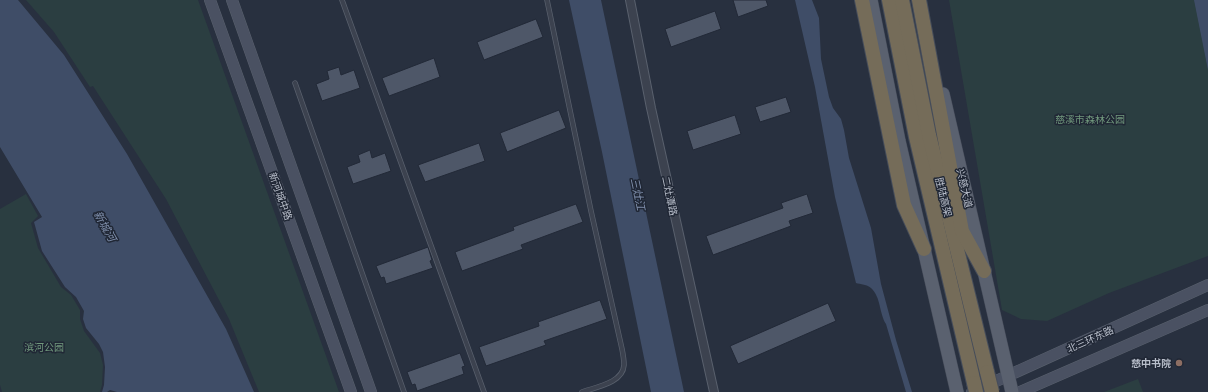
<svg xmlns="http://www.w3.org/2000/svg" width="1208" height="392" font-family="Barlow,'Noto Sans SC',sans-serif">
	<rect width="100%" height="100%" fill="#28303f"/>
	<!-- green -->
	<g fill="#2b3e41">
		<polygon points="26,0 198,0 339,392 259,392 229,319 166,199 93,86 90,87 54,32"/>
		<polygon points="949,0 1208,0 1208,256 1109,293 1047,321 1021,319 1002,310"/>
		<polygon points="26,194 38,216 31,223 38,248 61,287 71,295 80,310 80,319 84,331 100,353 103,365 102,385 100,392 2,392 0,385 0,209"/>
		<polygon points="1138,379 1143,392 1104,392"/>
	</g>
	<!-- water -->
	<g fill="#3f4d67">
		<polygon points="0,0 18,0 64,55 127,154 226,329 254,392 117,392 110,390 107,392 102,392 104,385 105,367 103,352 99,344 86,328 83,319 84,311 76,297 65,287 42,251 34,222 42,217 0,147"/>
		<polygon points="569,0 601,0 684,392 651,392 602,152"/>
		<path d="M795 0H812L819 18 821 59 829 97 833 108 841 119 844 130 849 158 871 228 881 284 896 340 912 392H906L886 324C879 313 881 297 871 288 868 285 860 284 856 283L835 197 815 87Z"/>
		<polygon points="1194,0 1208,0 1208,70"/>
	</g>
	<!-- building -->
	<g fill="#4e5768" stroke="#222937">
		<polygon points="733,0 766,0 768,6 738,17"/>
		<polygon points="715,11 721,29 671,47 665,29"/>
		<polygon points="536,19 543,37 484,60 477,42"/>
		<polygon points="434,58 440,77 389,96 382,78"/>
		<polygon points="339,67 341,75 354,70 360,88 322,101 316,84 329,79 327,71"/>
		<polygon points="786,97 791,112 760,122 755,107"/>
		<polygon points="559,110 566,128 507,152 500,133"/>
		<polygon points="735,115 741,134 693,150 687,131"/>
		<polygon points="479,143 485,161 425,182 418,165"/>
		<polygon points="370,150 372,158 385,153 391,171 353,184 347,167 360,162 358,155"/>
		<polygon points="807,194 813,213 789,221 791,226 713,255 706,236 783,208 781,203"/>
		<polygon points="576,204 583,222 521,245 523,249 462,271 455,252 514,230 513,227"/>
		<polygon points="428,247 432,260 430,261 433,268 386,284 384,277 381,278 376,266"/>
		<polygon points="600,300 607,319 544,341 546,345 486,366 479,347 539,326 538,322"/>
		<polygon points="828,303 836,321 738,364 730,346"/>
		<polygon points="460,353 465,366 462,367 464,374 417,391 415,384 412,385 407,372"/>
	</g>
	<g fill="none" stroke-linecap="round" stroke-linejoin="round">
		<defs>
			<g id="lane">
				<polyline points="342,0 484,392"/>
				<path d="M547 0 591 211 622 349C623 354 624 360 624 365 623 383 596 387 582 392"/>
				<polyline points="295,83 404,392"/>
			</g>
			<polyline id="street" points="630,0 651,108 714,392"/>
			<g id="secondary">
				<polyline points="210,0 351,392"/>
				<polyline points="232,0 371,392"/>
				<polyline points="972,392 1208,285"/>
				<polyline points="1020,392 1208,310"/>
			</g>
			<g id="primary">
				<polyline points="871,0 899,141 957,392"/>
				<polyline points="943,94 1012,392"/>
			</g>
			<g id="highway">
				<polyline points="862,0 904,205 924,249"/>
				<polyline points="889,0 916,137 974,383"/>
				<polyline points="902,0 929,135 987,372"/>
				<polyline points="919,0 962,231 984,271"/>
			</g>
		</defs>
		<!-- lane casing -->
		<use href="#lane" stroke="#59606d" stroke-width="5.5"/>
		<!-- street casing -->
		<use href="#street" stroke="#59606d" stroke-width="10"/>
		<!-- secondary casing -->
		<use href="#secondary" stroke="#59606d" stroke-width="12"/>
		<!-- primary casing -->
		<use href="#primary" stroke="#454b59" stroke-width="14"/>
		<!-- highway casing -->
		<use href="#highway" stroke="#464d5a" stroke-width="16"/>
		<!-- lane -->
		<use href="#lane" stroke="#3c424f" stroke-width="4"/>
		<!-- street -->
		<use href="#street" stroke="#3c424f" stroke-width="8"/>
		<!-- secondary -->
		<use href="#secondary" stroke="#4a5162" stroke-width="11"/>
		<!-- primary -->
		<use href="#primary" stroke="#5a616f" stroke-width="13"/>
		<!-- highway -->
		<use href="#highway" stroke="#756c59" stroke-width="14"/>
		<defs>
			<g id="highway-bridge">
				<polyline points="987,372 992,392"/>
				<polyline points="974,383 976,392"/>
			</g>
		</defs>
		<!-- highway-bridge casing -->
		<use href="#highway-bridge" stroke="#464d5a" stroke-width="16" stroke-linecap="butt"/>
		<!-- highway-bridge -->
		<use href="#highway-bridge" stroke="#756c59" stroke-width="14"/>
	</g>
	<!-- markers -->
	<circle fill="#8d6e63" stroke="#202735" stroke-width="1.5" cx="1179" cy="363" r="4"/>
	<g text-anchor="middle" stroke-width="3" stroke-linejoin="round" paint-order="stroke">
		<!-- park labels -->
		<g font-size="10" fill="#71997d" stroke="#202735">
			<text x="1090" y="123">慈溪市森林公园</text>
			<text x="44" y="351">滨河公园</text>
		</g>
		<!-- street labels -->
		<g font-size="10" fill="#b8beca" stroke="#202735">
			<text transform="translate(965 188) rotate(77)" y="4">兴慈大道</text>
			<text transform="translate(281 196) rotate(70)" y="4">新河城中路</text>
			<text transform="translate(670 196) rotate(78)" y="4">二灶潭路</text>
			<text transform="translate(944 197) rotate(76)" y="4">胜陆高架</text>
			<text transform="translate(1090 339) rotate(-24)" y="4">北三环东路</text>
		</g>
		<!-- poi labels -->
		<g font-size="10" font-weight="bold" fill="#b8beca" stroke="#202735" text-anchor="end">
			<text x="1171" y="367">慈中书院</text>
		</g>
		<!-- water labels -->
		<g font-size="11" font-style="italic" fill="#8292af" stroke="#202735">
			<text transform="translate(638 194) rotate(78)" y="4">三灶江</text>
			<text transform="translate(105 226) rotate(61)" y="4">新城河</text>
		</g>
	</g>
</svg>
